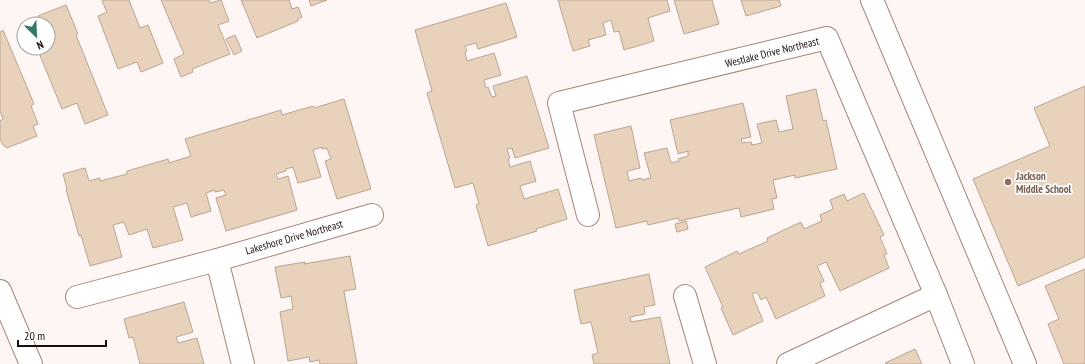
<svg xmlns="http://www.w3.org/2000/svg" width="1085" height="364" font-family="'PT Sans Narrow',sans-serif">
	<rect width="100%" height="100%" fill="#fdf6f4"/>
	<!-- building -->
	<g fill="#e9d2bc" stroke="#bba590">
		<polygon points="105,0 129,0 140,28 148,25 163,63 141,72 137,62 118,69 98,16 107,12 102,1"/>
		<polygon points="161,0 209,0 210,3 221,0 229,21 218,25 230,54 192,69 193,72 181,77 174,59 184,54"/>
		<polygon points="241,0 289,0 292,9 298,7 302,17 298,19 298,21 257,38"/>
		<polygon points="309,0 327,0 311,6"/>
		<polygon points="558,0 667,0 670,11 648,18 654,41 624,50 619,31 614,32 611,20 603,23 606,35 588,40 590,46 573,51"/>
		<polygon points="674,0 712,0 719,24 684,34"/>
		<polygon points="741,0 779,0 781,6 746,16"/>
		<polygon points="506,3 517,37 478,49 476,43 465,46 467,51 465,52 467,61 494,53 501,75 484,80 486,88 488,87 492,97 496,96 493,86 527,76 549,148 515,158 512,148 507,149 510,158 508,159 510,167 530,161 536,181 520,186 524,199 558,189 567,219 536,229 537,231 488,246 476,205 479,204 473,183 455,188 427,93 432,91 415,30"/>
		<polygon points="66,5 78,34 76,35 108,115 85,124 77,103 62,109 37,48 48,48 48,24 36,24 40,22 38,16"/>
		<polygon points="3,30 34,104 31,106 38,124 33,126 37,136 7,148 3,145 0,139 0,121 3,119 0,111 0,32"/>
		<polygon points="235,35 242,51 234,55 226,39"/>
		<polygon points="1085,86 1085,257 1018,286 973,179 1050,146 1034,108"/>
		<polygon points="816,89 823,121 826,120 837,169 795,178 795,175 773,180 777,198 772,199 774,209 741,217 739,208 679,221 678,218 648,225 647,221 616,228 594,135 631,126 640,168 627,171 629,181 641,178 642,180 651,178 644,153 667,148 671,163 679,161 678,159 688,156 688,151 678,154 670,120 743,103 751,137 741,139 742,143 751,142 752,145 762,143 757,124 776,120 779,132 793,129 786,96"/>
		<polygon points="344,99 371,189 337,199 325,161 331,159 327,148 322,149 322,147 313,150 321,177 298,183 293,167 286,169 286,171 276,174 278,179 288,176 297,210 226,231 216,198 226,195 224,190 215,192 215,190 206,193 211,211 191,217 187,203 173,207 183,240 153,248 147,229 129,235 124,222 113,225 122,257 90,266 81,235 79,236 66,189 67,189 63,174 85,168 89,181 100,178 100,181 127,174 127,171 168,159 169,163 191,156 185,139 281,110 282,115 313,106 314,108"/>
		<polygon points="864,193 884,235 880,237 887,254 884,255 889,268 840,291 826,262 817,266 824,281 820,283 825,296 776,319 766,297 761,300 757,292 752,294 763,321 733,335 721,308 723,307 705,267 737,251 739,254 768,241 767,238 801,222 804,229 822,221 820,215 833,209 830,200 844,194 847,201"/>
		<polygon points="686,221 688,229 677,232 675,224"/>
		<polygon points="350,256 356,289 344,291 357,364 320,364 319,360 310,362 309,357 288,361 280,312 293,309 291,296 281,298 275,267 305,262 304,264"/>
		<polygon points="1085,269 1085,364 1064,364 1048,324 1059,319 1045,286"/>
		<polygon points="649,274 655,305 644,307 645,314 630,317 631,322 660,317 670,364 594,364 592,355 598,353 591,322 581,324 574,290"/>
		<polygon points="184,302 193,332 176,337 178,343 197,338 204,364 140,364 133,337 129,338 124,319"/>
		<polygon points="915,349 922,364 886,364 885,363"/>
	</g>
	<g fill="none" stroke-linecap="round" stroke-linejoin="round">
		<defs>
			<g id="minor">
				<polyline points="872,0 1025,364"/>
				<polyline points="588,215 559,103 827,38 936,295 963,364"/>
				<polyline points="217,260 372,215"/>
				<polyline points="0,291 31,364"/>
				<polyline points="685,296 705,364"/>
				<polyline points="77,297 217,260 243,364"/>
				<polyline points="788,364 936,295"/>
			</g>
		</defs>
		<!-- minor casing -->
		<use href="#minor" stroke="#a3867b" stroke-width="24"/>
		<!-- minor -->
		<use href="#minor" stroke="#fff" stroke-width="22"/>
	</g>
	<!-- markers -->
	<circle fill="#8d6e63" stroke="#fff" stroke-width="1.5" cx="1008" cy="182" r="4"/>
	<g text-anchor="middle" stroke-width="3.5" stroke-linejoin="round" paint-order="stroke">
		<!-- street labels -->
		<g font-size="11" fill="#180e0a" stroke="#fff">
			<text transform="translate(772 52) rotate(-14)" y="4">Westlake Drive Northeast</text>
			<text transform="translate(294 237) rotate(-16)" y="4">Lakeshore Drive Northeast</text>
		</g>
		<!-- education labels -->
		<g font-size="11" font-weight="bold" fill="#785e54" stroke="#fff" text-anchor="start">
			<text x="1016" y="180">Jackson<tspan x="1016" dy="13">Middle School</tspan></text>
		</g>
	</g>
	<!-- north arrow -->
	<g transform="translate(36 36) rotate(156)"><circle r="19" fill="#ffffff" stroke="#a39f9d"/>
	<path d="M0-3L7 15L0 10L-7 15Z" fill="#35786b"/>
	<text y="-6" font-size="11" font-weight="bold" text-anchor="middle" fill="#180e0a">N</text>
	</g>
	<!-- scale -->
	<path d="M18 340v6h88v-6" fill="none" stroke="#180e0a" stroke-width="2"/>
	<text x="24" y="340" font-size="12" fill="#180e0a" stroke="#ffffff" stroke-width="3" paint-order="stroke">20 m</text>
</svg>
